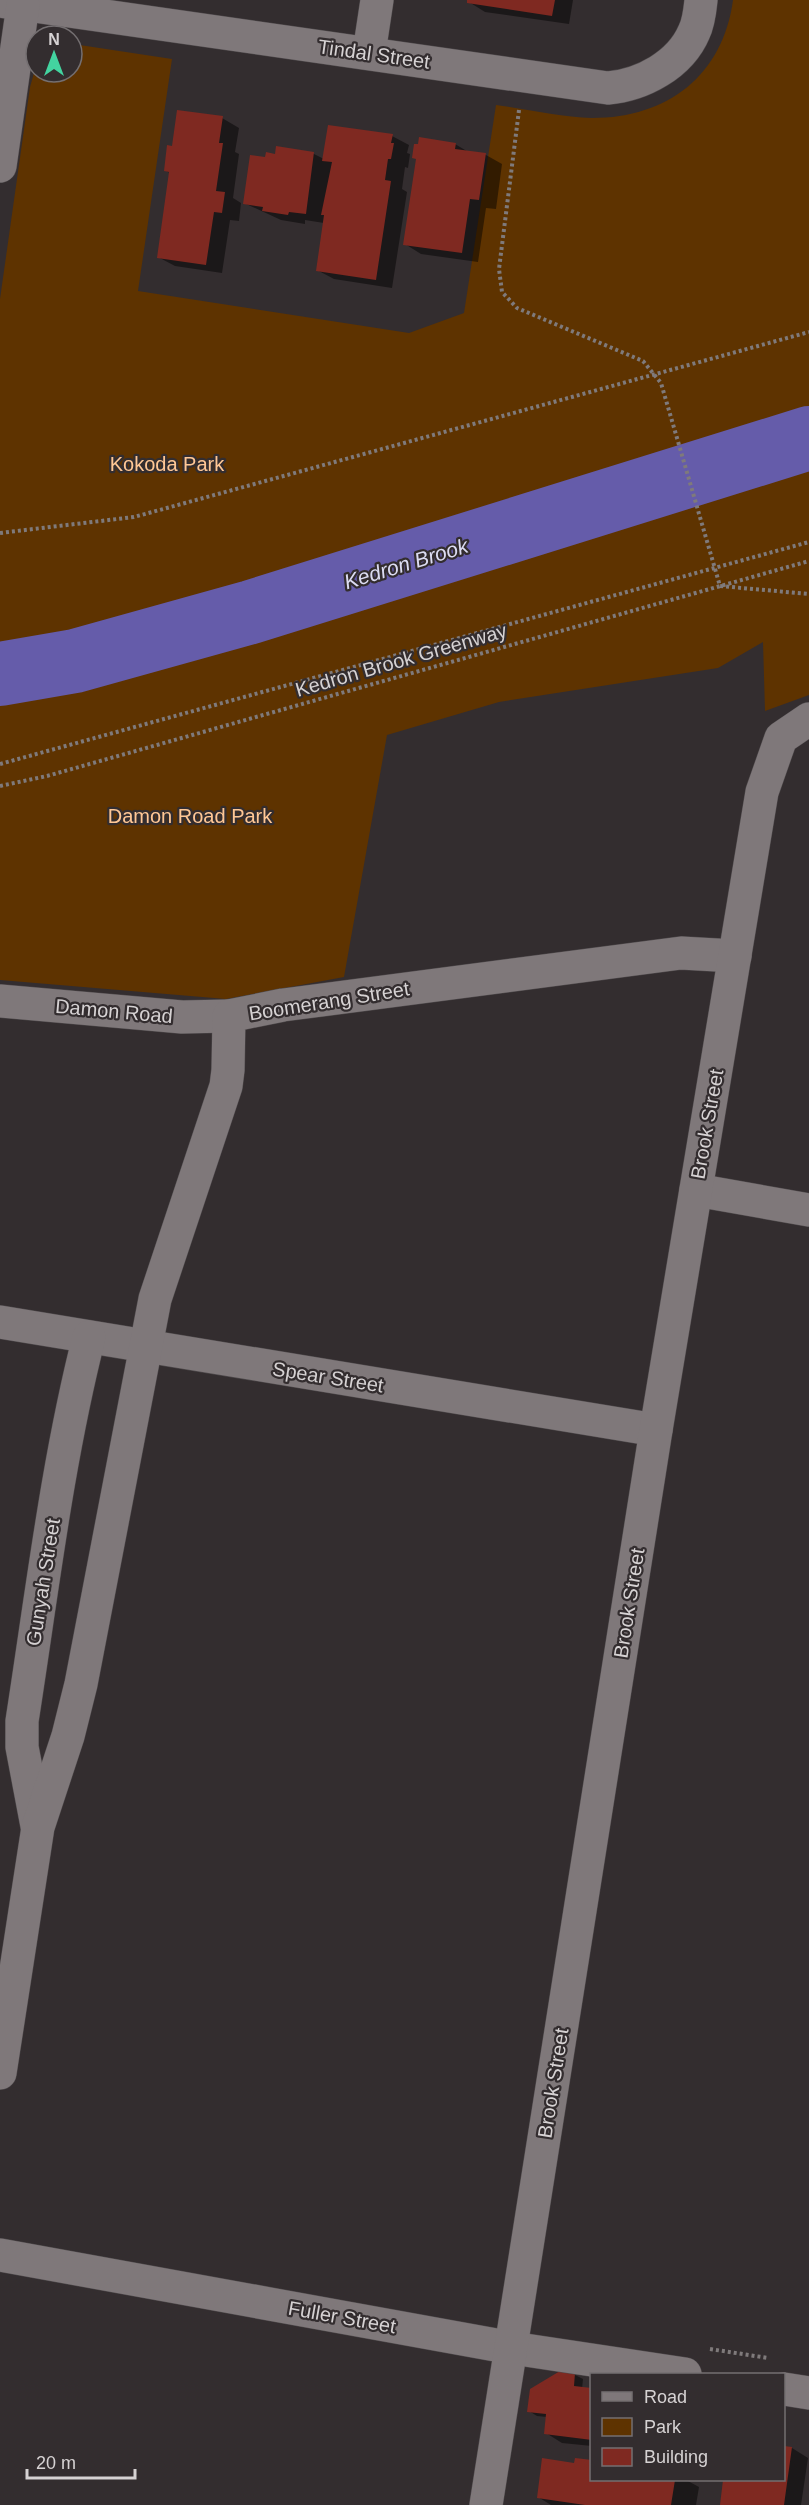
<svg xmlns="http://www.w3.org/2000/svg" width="809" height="2505" font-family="Helvetica,sans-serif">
	<rect width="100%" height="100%" fill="#332d2f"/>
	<!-- green -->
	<path fill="#5e3300" d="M733 0H809V695L765 711 763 642 718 668 499 702 387 735 344 977 226 999 0 980V299L30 87 36 66V72H72L73 44 172 59 138 291 409 333 464 313 496 105C528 109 561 117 592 118 668 118 723 75 733 0Z"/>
	<!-- shadow -->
	<g fill="#0007">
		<polygon points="469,0 573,0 569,24 485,12 469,2"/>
		<polygon points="222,118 239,128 235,152 239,154 233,198 241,203 239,221 230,220 222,273 175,266 158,257 171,174 165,170 173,147"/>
		<polygon points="392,136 409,145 407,153 410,154 408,168 405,167 402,189 407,192 392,288 334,279 317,270 324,223 305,220 305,224 281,220 244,203 266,159 276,156 277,148 314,154 324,159"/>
		<polygon points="455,144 470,153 486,155 502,164 496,209 486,208 478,262 421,254 405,244 419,146"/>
		<polygon points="575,2375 583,2379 582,2389 592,2390 592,2446 562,2443 546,2433 547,2417 537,2416 529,2411"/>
		<polygon points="784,2447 792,2448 808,2458 801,2505 721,2505 725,2480 743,2481 743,2480 784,2480"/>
		<polygon points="592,2480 686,2480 699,2487 696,2505 551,2505 538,2497"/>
	</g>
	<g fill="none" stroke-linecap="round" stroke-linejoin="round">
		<!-- river -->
		<polyline stroke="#655caa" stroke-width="64" points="0,674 75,661 251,612 809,438"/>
	</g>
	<!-- building -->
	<g fill="#7f2921">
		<polygon points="467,0 555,0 552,16 467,3"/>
		<polygon points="177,110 223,116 219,143 223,143 216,191 225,192 222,213 214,212 206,265 157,258 169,172 164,171 167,145 172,146"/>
		<polygon points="328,125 393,134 391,143 394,143 391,159 388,159 385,180 391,181 376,280 316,271 324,215 321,215 332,162 322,161"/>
		<polygon points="419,137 456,143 455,149 486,153 479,200 470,199 462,253 403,245 416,159 412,158 414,144 418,144"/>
		<polygon points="276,146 314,152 306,214 289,212 288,215 262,211 263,207 243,204 250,155 265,157 266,152 275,154"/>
		<polygon points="560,2371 575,2373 574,2386 592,2388 592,2440 544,2434 546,2414 527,2412 530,2389"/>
		<polygon points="784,2446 792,2447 784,2505 720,2505 723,2480 784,2480"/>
		<polygon points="542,2458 574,2463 575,2458 592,2460 592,2480 675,2480 671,2505 585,2505 537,2498"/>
	</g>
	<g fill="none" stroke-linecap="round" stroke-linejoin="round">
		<defs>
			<g id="minor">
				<path d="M0 1 608 88C642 85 680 65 694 32 699 22 700 10 701 0"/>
				<polyline points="369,53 377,0"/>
				<polyline points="0,166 23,5"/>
				<polyline points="0,1001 182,1017 229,1016"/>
				<polyline points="696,1190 809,1210"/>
				<polyline points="0,1322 656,1430"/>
				<path d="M37 1826 22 1747V1721C42 1593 57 1463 89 1337"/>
				<polyline points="0,2073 38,1827 68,1736 81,1684 155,1299 226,1086 228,1070 229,1016 283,1005 681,953 735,956"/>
				<polyline points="0,2255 512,2348 685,2374"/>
				<polyline points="784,2389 809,2393"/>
				<polyline points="486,2505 656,1430 762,792 781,738 809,719"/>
			</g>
		</defs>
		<!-- minor casing -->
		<use href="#minor" stroke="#4f4a4c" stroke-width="34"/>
		<!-- path -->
		<g stroke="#7f7a7b" stroke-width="4" stroke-dasharray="3 3" stroke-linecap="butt">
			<polyline points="519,110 499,269 502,292 517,308 643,361 661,383 720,586 809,594"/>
			<polyline points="0,533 134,517 809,332"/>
			<polyline points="0,764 809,542"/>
			<polyline points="0,786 47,776 809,561"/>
			<polyline points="710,2349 768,2358"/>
		</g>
		<!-- minor -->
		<use href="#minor" stroke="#7f787a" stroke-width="33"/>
	</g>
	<g text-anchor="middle" stroke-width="4.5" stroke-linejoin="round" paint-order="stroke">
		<!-- street labels -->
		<g font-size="20" fill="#d6d2d3" stroke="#332d2f">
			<text transform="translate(374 54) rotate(8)" y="7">Tindal Street</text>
			<text transform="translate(401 660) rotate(-16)" y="7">Kedron Brook Greenway</text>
			<text transform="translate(329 1001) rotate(-9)" y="7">Boomerang Street</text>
			<text transform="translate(114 1011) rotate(5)" y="7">Damon Road</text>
			<text transform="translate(707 1124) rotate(-80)" y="7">Brook Street</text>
			<text transform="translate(328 1377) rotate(9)" y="7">Spear Street</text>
			<text transform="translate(43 1582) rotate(-81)" y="7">Gunyah Street</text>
			<text transform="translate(629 1603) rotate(-81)" y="7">Brook Street</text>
			<text transform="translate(553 2083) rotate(-81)" y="7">Brook Street</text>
			<text transform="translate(342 2317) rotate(10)" y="7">Fuller Street</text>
		</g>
		<!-- park labels -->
		<g font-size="20" fill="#ffc795" stroke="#332d2f">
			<text x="167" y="471">Kokoda Park</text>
			<text x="190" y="823">Damon Road Park</text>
		</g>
		<!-- water labels -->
		<g font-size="21" font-style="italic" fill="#dcdcf2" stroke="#332d2f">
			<text transform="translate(406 564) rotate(-17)" y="7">Kedron Brook</text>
		</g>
	</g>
	<!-- legend -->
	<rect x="590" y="2373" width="195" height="108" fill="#332d2f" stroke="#746f71" stroke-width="1.5"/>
	<rect x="602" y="2392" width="30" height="9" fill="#7f787a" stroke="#746f71" stroke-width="1.5"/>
	<text x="644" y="2403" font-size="18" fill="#d6d2d3">Road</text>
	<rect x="602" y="2418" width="30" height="18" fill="#5e3300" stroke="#746f71" stroke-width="1.5"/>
	<text x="644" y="2433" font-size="18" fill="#d6d2d3">Park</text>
	<rect x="602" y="2448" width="30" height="18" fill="#7f2921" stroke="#746f71" stroke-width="1.5"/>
	<text x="644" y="2463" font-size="18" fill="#d6d2d3">Building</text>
	<!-- north arrow -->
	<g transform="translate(54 54)"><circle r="28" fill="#332d2f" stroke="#746f71" stroke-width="1.5"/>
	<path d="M0-4.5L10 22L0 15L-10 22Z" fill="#43d4a0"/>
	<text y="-9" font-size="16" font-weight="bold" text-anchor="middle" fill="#d6d2d3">N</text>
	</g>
	<!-- scale -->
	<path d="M27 2469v9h108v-9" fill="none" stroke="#d6d2d3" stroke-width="3"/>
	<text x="36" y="2469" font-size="18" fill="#d6d2d3" stroke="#332d2f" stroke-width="4.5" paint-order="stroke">20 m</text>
</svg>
